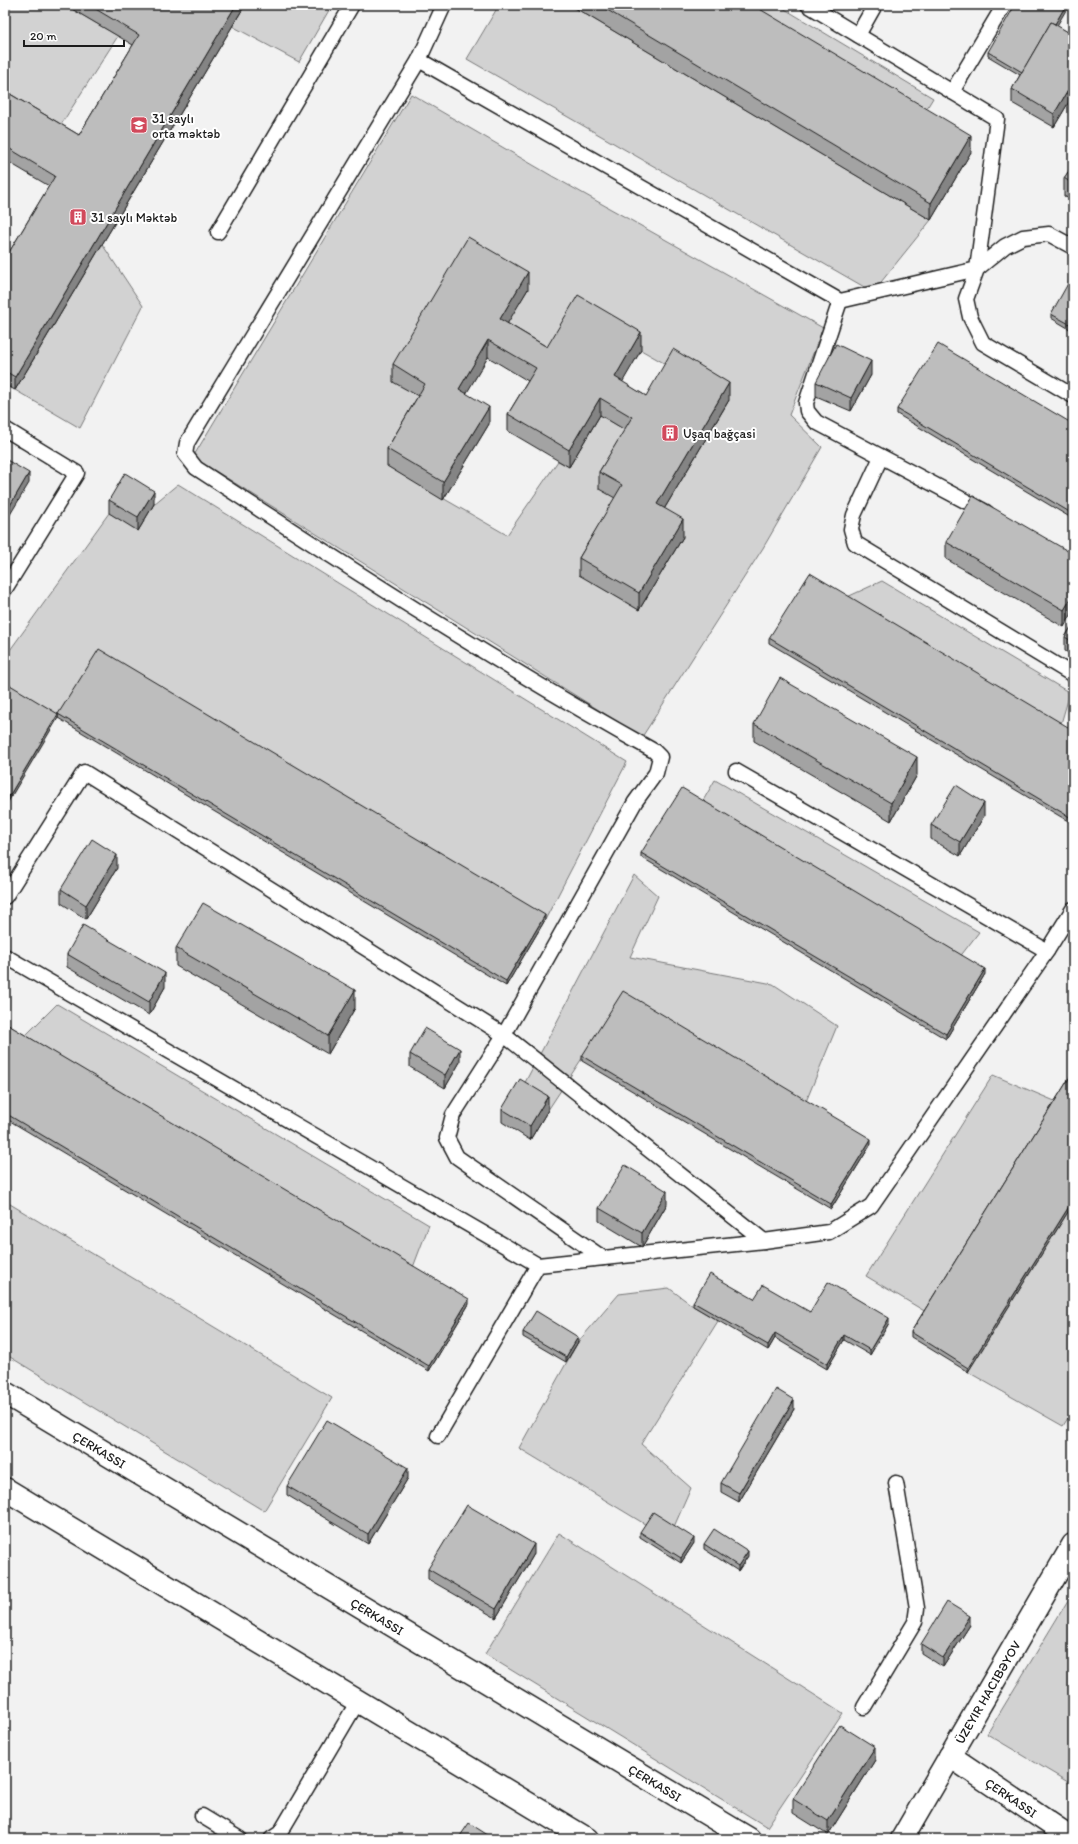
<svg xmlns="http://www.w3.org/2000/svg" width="1078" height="1844" font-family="Itim,sans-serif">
	<rect width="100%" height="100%" fill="#f2f2f2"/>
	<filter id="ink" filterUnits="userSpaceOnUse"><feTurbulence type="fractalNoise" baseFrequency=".025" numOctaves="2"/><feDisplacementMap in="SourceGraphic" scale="8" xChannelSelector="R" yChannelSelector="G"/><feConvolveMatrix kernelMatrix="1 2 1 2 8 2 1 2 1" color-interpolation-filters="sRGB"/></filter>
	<g filter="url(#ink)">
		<!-- green -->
		<g fill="#d2d2d2" stroke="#777" fill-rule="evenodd">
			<polygon points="5,5 65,5 118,36 55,134 5,105"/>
			<polygon points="245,5 332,5 299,62 232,26"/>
			<polygon points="499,5 570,5 931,220 873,292 467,59"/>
			<polygon points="724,5 778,5 933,98 919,121"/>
			<path d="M411 94 552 176 823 328 789 415 822 447 763 548 642 737 193 457ZM500 336 547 364 641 350 729 400 657 521 639 610 580 575 622 503 632 434 600 415 569 467 558 461 507 535 387 466Z"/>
			<polygon points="102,244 143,306 80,428 15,390"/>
			<polygon points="178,484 627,762 545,920 99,654 58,718 5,687 5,657 109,513 138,530 154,504"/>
			<polygon points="882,581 1070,693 1060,727 845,598"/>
			<polygon points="715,780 979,932 959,958 701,804"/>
			<polygon points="634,875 658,896 630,957 773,984 837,1026 805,1104 623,996 548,1110 520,1092"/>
			<polygon points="57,1004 429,1225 412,1270 23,1038"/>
			<polygon points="993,1075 1057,1102 926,1312 866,1276"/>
			<polygon points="5,1201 332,1398 264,1511 5,1354"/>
			<polygon points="1073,1204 1073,1410 1063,1426 968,1372"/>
			<polygon points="669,1288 693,1306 718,1321 641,1444 691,1488 673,1529 648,1526 519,1448 578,1342 619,1294"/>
			<polygon points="559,1533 843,1713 767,1827 485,1654"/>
			<polygon points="1073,1592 1073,1785 987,1734"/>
		</g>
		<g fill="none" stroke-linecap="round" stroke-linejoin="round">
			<defs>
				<g id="lane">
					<polyline points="444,5 419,60 840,301 977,269 997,119 808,5"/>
					<polyline points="858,35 875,5"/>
					<path d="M419 60 187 443 185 454 196 468C346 566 497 664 654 751L660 757 656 773 635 802 504 1035 764 1241"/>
					<polyline points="952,92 1004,5"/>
					<polyline points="218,232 352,5"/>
					<polyline points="1073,247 1049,234 1023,237 1005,246 977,269 966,299 970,317 983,343 1073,396"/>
					<polyline points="840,301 806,403 807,411 816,422 986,512"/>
					<polyline points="5,429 77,473 5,589"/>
					<polyline points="881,457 854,515 851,529 855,543 1073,675"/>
					<polyline points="736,771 1047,951"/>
					<polyline points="5,897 84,772 504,1035 453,1115 447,1138 457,1157 603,1258"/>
					<polyline points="5,956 538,1265"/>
					<polyline points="438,1436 538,1265 764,1241 829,1232 871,1206 1047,951 1073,909"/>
					<polyline points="864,1707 915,1622 917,1608 896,1483"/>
					<polyline points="202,1816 240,1839"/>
					<polyline points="271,1839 280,1833 358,1701"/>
				</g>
				<g id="secondary">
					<path id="s1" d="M5 1393 749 1839"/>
					<polyline points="5,1489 587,1839"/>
					<path id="s2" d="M950 1756 1073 1839"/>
					<path id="s3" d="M902 1839 1073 1545"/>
				</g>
			</defs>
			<!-- lane casing -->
			<use href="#lane" stroke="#1c1c1c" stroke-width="17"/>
			<!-- secondary casing -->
			<use href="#secondary" stroke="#1c1c1c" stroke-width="25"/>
			<!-- lane -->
			<use href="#lane" stroke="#fff" stroke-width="14"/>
			<!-- secondary -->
			<use href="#secondary" stroke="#fff" stroke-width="22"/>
		</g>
		<!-- wall -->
		<g fill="#a3a3a3" stroke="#1c1c1c">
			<polygon points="65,5 245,5 15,390 5,385 5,259 49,186 5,160 5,91 79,135 133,45"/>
			<polygon points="570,5 753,5 971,152 931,220"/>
			<polygon points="1057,26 1073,35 1073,95 1054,127 1012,103 1012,89 1020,75 988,56 988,52"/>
			<polygon points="1073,165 1073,201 1064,196 1064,178"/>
			<polygon points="1073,281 1073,331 1051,318 1051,314"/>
			<polygon points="528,289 507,323 547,347 641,350 622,382 646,396 729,400 664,509 683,537 639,610 579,575 579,558 615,498 599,489 599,472 625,430 600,415 569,467 508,431 508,414 528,381 488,357 466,393 489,424 443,500 387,466 387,449 418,396 393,382 393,364"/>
			<polygon points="871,375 851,411 816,396 816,382"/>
			<polygon points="897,409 1073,424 1073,519 897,414"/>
			<polygon points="109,500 154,504 138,531 109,513"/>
			<polygon points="946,542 1073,554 1064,627 946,559"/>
			<polygon points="1073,624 1073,655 1065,651 1065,637"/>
			<polygon points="769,638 1073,730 1073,824 769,643"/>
			<polygon points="58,714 545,920 506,986 58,718"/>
			<polygon points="754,724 917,775 891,821 754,741"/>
			<polygon points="984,816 960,856 931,839 931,825"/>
			<polygon points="641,853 985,974 946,1039 641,857"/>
			<polygon points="117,868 86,919 61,903 61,889"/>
			<polygon points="176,948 355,1008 328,1054 176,966"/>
			<polygon points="67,954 165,987 149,1015 67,967"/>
			<polygon points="5,1023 469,1304 429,1371 5,1118"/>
			<polygon points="410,1054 460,1062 445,1088 410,1067"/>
			<polygon points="582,1056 871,1144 831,1209 582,1061"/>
			<polygon points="1073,1072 968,1372 911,1337 911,1332"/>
			<polygon points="502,1109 548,1110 530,1140 502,1122"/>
			<polygon points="667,1204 642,1247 599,1221 599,1208"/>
			<polygon points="754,1299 810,1312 889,1323 870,1355 844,1340 827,1369 775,1338 768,1350 693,1306 693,1302"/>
			<polygon points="523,1332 578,1342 566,1362 523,1337"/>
			<polygon points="794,1409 739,1502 721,1492 721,1483"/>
			<polygon points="408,1478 368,1544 287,1495 287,1486"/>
			<polygon points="640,1532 694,1543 681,1563 640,1537"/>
			<polygon points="704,1544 748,1556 738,1571 704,1549"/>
			<polygon points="534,1554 496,1618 428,1579 428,1569"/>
			<polygon points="970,1625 943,1667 921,1653 921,1644"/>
			<polygon points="875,1760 828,1835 793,1813 793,1799"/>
		</g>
		<!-- shaded-wall -->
		<g fill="#848484" stroke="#1c1c1c">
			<polygon points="236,5 245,5 15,390 15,377"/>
			<polygon points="1066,5 1069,5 1026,79 1026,74"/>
			<polygon points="1073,82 1073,95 1054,127 1054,114"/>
			<polygon points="971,135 971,152 931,220 931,203"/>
			<polygon points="528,272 528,289 500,336 500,319"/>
			<polygon points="641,332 641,350 615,395 615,377"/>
			<polygon points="488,340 488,357 459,406 459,389"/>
			<polygon points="871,361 871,375 851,411 851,398"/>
			<polygon points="729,383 729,400 657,521 657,504"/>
			<polygon points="600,398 600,415 569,467 569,450"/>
			<polygon points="489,407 489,424 443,500 443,482"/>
			<polygon points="29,473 29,483 5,523 5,514"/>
			<polygon points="154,491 154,504 138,531 138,517"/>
			<polygon points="683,519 683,537 639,610 639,593"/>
			<polygon points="1073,595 1073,612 1064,627 1064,610"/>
			<polygon points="58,714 58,718 5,807 5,803"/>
			<polygon points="917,757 917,775 891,821 891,803"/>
			<polygon points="984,803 984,816 960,856 960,842"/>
			<polygon points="117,855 117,868 86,919 86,905"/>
			<polygon points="545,915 545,920 506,986 506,981"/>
			<polygon points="985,969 985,974 946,1039 946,1034"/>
			<polygon points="165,973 165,987 149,1015 149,1002"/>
			<polygon points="355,990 355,1008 328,1054 328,1036"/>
			<polygon points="460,1049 460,1062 445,1088 445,1075"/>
			<polygon points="548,1096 548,1110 530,1140 530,1126"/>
			<polygon points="871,1139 871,1144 831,1209 831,1204"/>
			<polygon points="667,1191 667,1204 642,1247 642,1233"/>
			<polygon points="1073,1200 1073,1204 968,1372 968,1368"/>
			<polygon points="469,1299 469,1304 429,1371 429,1366"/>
			<polygon points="889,1318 889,1323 870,1355 870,1350"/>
			<polygon points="775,1333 775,1338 768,1350 768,1345"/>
			<polygon points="844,1335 844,1340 827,1369 827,1364"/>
			<polygon points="578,1337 578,1342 566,1362 566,1357"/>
			<polygon points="794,1400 794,1409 739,1502 739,1493"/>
			<polygon points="408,1468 408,1478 368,1544 368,1534"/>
			<polygon points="694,1538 694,1543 681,1563 681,1558"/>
			<polygon points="534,1544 534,1554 496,1618 496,1609"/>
			<polygon points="748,1551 748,1556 738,1571 738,1566"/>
			<polygon points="970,1616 970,1625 943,1667 943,1658"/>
			<polygon points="875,1747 875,1760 828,1835 828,1821"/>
		</g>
		<!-- building -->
		<g fill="#bdbdbd" stroke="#1c1c1c">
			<polygon points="89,5 236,5 15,377 5,371 5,259 55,176 5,146 5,91 79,135 139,35"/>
			<polygon points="599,5 753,5 971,135 931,203"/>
			<polygon points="1015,5 1066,5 1055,24 1051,22 1022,72 988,52"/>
			<polygon points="1051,22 1073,35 1073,82 1054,114 1012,89"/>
			<polygon points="1073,165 1073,184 1064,178"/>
			<polygon points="468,237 528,272 500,319 547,347 578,295 641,332 615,377 646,396 673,349 729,383 657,504 683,519 639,593 579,558 622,485 599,472 632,417 600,398 569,450 508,414 536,368 488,340 459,389 489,407 443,482 387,449 425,384 393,364"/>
			<polygon points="1070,280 1073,281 1073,326 1051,314"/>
			<polygon points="836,344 871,361 851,398 816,382"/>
			<polygon points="938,344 1073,424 1073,514 897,409"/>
			<polygon points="5,459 29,473 5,514"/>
			<polygon points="125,473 154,491 138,517 109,500"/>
			<polygon points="973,496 1073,554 1073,595 1064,610 946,542"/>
			<polygon points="810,573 1073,730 1073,819 769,638"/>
			<polygon points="1073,624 1073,642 1065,637"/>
			<polygon points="99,649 545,915 506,981 58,714"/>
			<polygon points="780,678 917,757 891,803 754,724"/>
			<polygon points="5,682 58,714 5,803"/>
			<polygon points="956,785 984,803 960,842 931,825"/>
			<polygon points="682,788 985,969 946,1034 641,853"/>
			<polygon points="92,839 117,855 86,905 61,889"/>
			<polygon points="203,903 355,990 328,1036 176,948"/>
			<polygon points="83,925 165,973 149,1002 67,954"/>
			<polygon points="623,991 871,1139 831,1204 582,1056"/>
			<polygon points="5,1023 469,1299 429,1366 5,1113"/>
			<polygon points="425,1028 460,1049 445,1075 410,1054"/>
			<polygon points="1073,1072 1073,1200 968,1368 911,1332"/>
			<polygon points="520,1079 548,1096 530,1126 502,1109"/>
			<polygon points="625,1165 667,1191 642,1233 599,1208"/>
			<polygon points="710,1274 754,1299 763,1285 810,1312 828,1282 889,1318 870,1350 844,1335 827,1364 775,1333 768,1345 693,1302"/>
			<polygon points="536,1311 578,1337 566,1357 523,1332"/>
			<polygon points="776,1389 794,1400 739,1493 721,1483"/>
			<polygon points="327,1420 408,1468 368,1534 287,1486"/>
			<polygon points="467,1505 534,1544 496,1609 428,1569"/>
			<polygon points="653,1512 694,1538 681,1558 640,1532"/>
			<polygon points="714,1529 748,1551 738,1566 704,1544"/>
			<polygon points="947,1602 970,1616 943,1658 921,1644"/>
			<polygon points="840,1725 875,1747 828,1821 793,1799"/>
			<polygon points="469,1823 494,1839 458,1839"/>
		</g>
	</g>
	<!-- icons -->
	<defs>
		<symbol id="school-square" viewBox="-11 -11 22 22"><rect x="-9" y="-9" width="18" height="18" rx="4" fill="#d1495b" stroke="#fff"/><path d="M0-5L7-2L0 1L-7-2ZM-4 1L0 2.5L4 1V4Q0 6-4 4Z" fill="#fff"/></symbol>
		<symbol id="building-square" viewBox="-11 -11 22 22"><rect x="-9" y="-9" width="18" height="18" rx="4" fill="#d1495b" stroke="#fff"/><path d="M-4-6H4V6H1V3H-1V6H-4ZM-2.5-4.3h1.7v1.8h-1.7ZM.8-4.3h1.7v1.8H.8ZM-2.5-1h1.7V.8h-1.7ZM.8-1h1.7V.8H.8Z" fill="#fff"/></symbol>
	</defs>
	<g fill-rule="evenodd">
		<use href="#school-square" x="129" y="115" width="20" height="20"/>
		<use href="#building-square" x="68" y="207" width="20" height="20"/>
		<use href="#building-square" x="660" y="423" width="20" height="20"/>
	</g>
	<g text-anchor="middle" stroke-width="4" stroke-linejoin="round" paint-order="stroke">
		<!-- poi labels -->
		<g font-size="13" fill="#1c1c1c" stroke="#fff" text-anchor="start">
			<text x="152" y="123">31 saylı<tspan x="152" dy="15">orta məktəb</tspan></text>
			<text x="91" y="222">31 saylı Məktəb</text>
			<text x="683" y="438">Uşaq bağçasi</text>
		</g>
		<!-- street labels -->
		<g font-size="13" fill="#1c1c1c" stroke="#fff">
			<text dy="5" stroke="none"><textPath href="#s1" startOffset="110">ÇERKASSI</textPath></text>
			<text dy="5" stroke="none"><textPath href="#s1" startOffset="434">ÇERKASSI</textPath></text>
			<text dy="5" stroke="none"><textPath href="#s3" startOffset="170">ÜZEYIR HACIBƏYOV</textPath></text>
			<text dy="5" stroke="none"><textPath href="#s1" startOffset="758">ÇERKASSI</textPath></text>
			<text dy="5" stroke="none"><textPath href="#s2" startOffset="74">ÇERKASSI</textPath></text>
		</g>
	</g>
	<!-- margin -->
	<rect width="1078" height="1844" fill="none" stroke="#fff" stroke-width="20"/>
	<rect x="10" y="10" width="1058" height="1824" fill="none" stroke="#1c1c1c" stroke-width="1.5" filter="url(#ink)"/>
	<!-- scale -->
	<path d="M24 40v6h100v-6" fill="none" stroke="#1c1c1c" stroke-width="2"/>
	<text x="30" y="40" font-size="12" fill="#1c1c1c" stroke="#ffffff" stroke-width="3" paint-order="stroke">20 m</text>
</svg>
